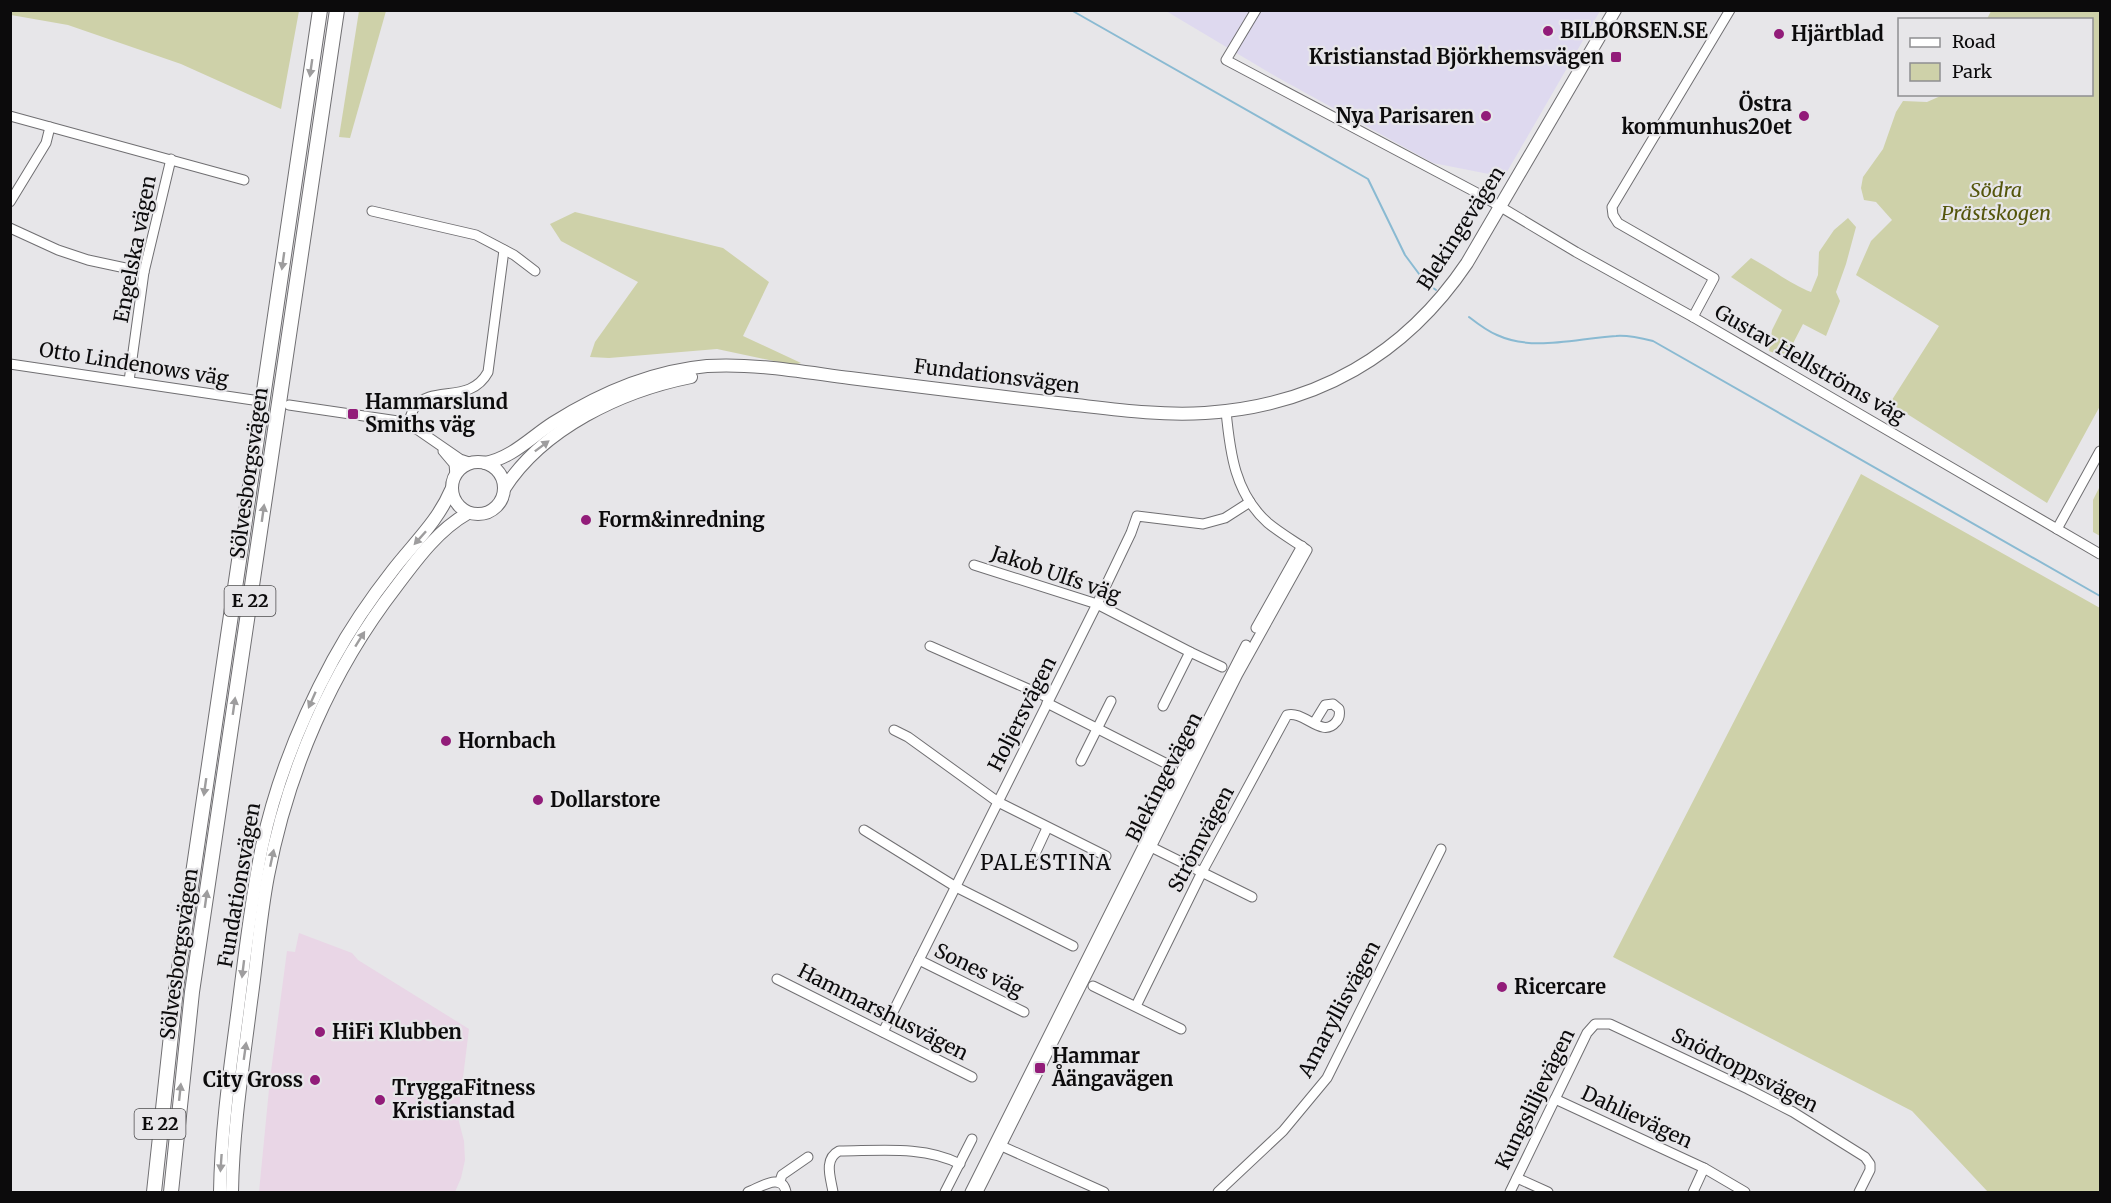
<svg xmlns="http://www.w3.org/2000/svg" width="2111" height="1203" font-family="Merriweather,serif">
	<rect width="100%" height="100%" fill="#e7e6e9"/>
	<!-- commercial -->
	<polygon fill="#e9d6e6" points="299,933 352,953 358,960 469,1029 458,1118 464,1141 465,1160 461,1178 455,1192 259,1192 270,1079 287,951 295,952"/>
	<!-- industrial -->
	<polygon fill="#ded9ef" points="1166,11 1600,11 1504,177 1433,163 1275,76"/>
	<!-- green -->
	<g fill="#ced1a9">
		<polygon points="10,11 299,10 299,11 281,109 181,64 68,25 11,15"/>
		<polygon points="359,11 386,11 350,138 339,137"/>
		<polygon points="1991,11 2100,11 2100,406 2047,503 1890,403 1939,326 1856,275 1871,241 1892,220 1876,202 1864,200 1861,188 1863,177 1883,149 1896,112 1903,101 1927,102 1945,94 2092,94 2092,20 1987,19"/>
		<polygon points="575,212 723,248 769,282 743,336 801,363 793,365 717,349 609,358 590,357 595,342 638,282 561,241 550,224"/>
		<path d="M1848 218 1856 227 1846 264 1836 292 1840 301 1826 336 1803 324 1786 357 1769 351 1772 330 1782 310 1731 277 1751 258C1770 268 1792 285 1811 292L1818 275 1819 252 1834 230Z"/>
		<polygon points="1861,474 2100,608 2100,1192 1988,1192 1912,1111 1613,957"/>
		<polygon points="2100,486 2100,536 2093,532 2093,500"/>
	</g>
	<g fill="none" stroke-linecap="round" stroke-linejoin="round">
		<!-- stream -->
		<g stroke="#8abad2" stroke-width="2">
			<polyline points="1071,10 1368,179 1405,255 1425,282 1436,290"/>
			<path d="M1469 317C1478 324 1487 331 1497 335 1534 352 1577 338 1616 336 1629 335 1641 338 1653 341L2100 596"/>
		</g>
		<defs>
			<g id="minor">
				<polyline points="1256,10 1226,60 1479,194 1576,252 1693,317 2100,554"/>
				<polyline points="10,116 244,180"/>
				<polyline points="10,202 46,143 50,127"/>
				<polyline points="372,211 476,235 514,255 535,271"/>
				<polyline points="10,228 58,250 88,260 144,272"/>
				<polyline points="1693,317 1714,278 1618,223 1613,215 1612,207 1730,10"/>
				<polyline points="10,364 253,400"/>
				<polyline points="129,381 144,272 171,159"/>
				<polyline points="289,405 398,421 418,430 460,459 472,463"/>
				<path d="M408 425C410 419 411 412 415 407 432 384 470 405 488 372L504 250"/>
				<polyline points="443,451 454,464 455,475"/>
				<polyline points="2057,529 2100,451"/>
				<polyline points="974,565 1097,604 1190,652 1163,706"/>
				<polyline points="1256,628 1302,546"/>
				<polyline points="930,646 1049,698"/>
				<polyline points="1190,652 1222,667"/>
				<polyline points="1047,703 1171,766"/>
				<polyline points="894,730 908,737 998,802 1106,856"/>
				<polyline points="1081,761 1111,701"/>
				<polyline points="864,830 956,887 1073,946"/>
				<polyline points="1147,845 1252,897"/>
				<polyline points="1034,856 1047,828"/>
				<polyline points="919,960 1024,1012"/>
				<polyline points="777,979 972,1077"/>
				<polyline points="1093,986 1181,1029"/>
				<path d="M1136 1006 1202 872 1287 715C1304 710 1322 739 1336 722 1340 718 1340 714 1339 709L1333 704 1325 705 1314 723"/>
				<polyline points="883,1032 1097,604 1131,533 1137,516 1203,524 1225,518 1250,502"/>
				<polyline points="1555,1099 1704,1168 1745,1192"/>
				<polyline points="997,1144 1104,1192"/>
				<polyline points="1517,1178 1548,1192"/>
				<polyline points="780,1181 782,1175 808,1157"/>
				<path d="M748 1192C761 1187 782 1172 786 1192"/>
				<path d="M833 1192C831 1179 823 1159 839 1151 877 1151 924 1145 960 1164"/>
				<polyline points="945,1192 972,1139"/>
				<polyline points="970,1192 1144,844 1246,645"/>
				<path d="M978 1192 1238 674 1307 550C1294 541 1280 533 1268 523 1235 494 1230 453 1226 411"/>
				<polyline points="1218,1192 1283,1131 1327,1078 1441,849"/>
				<polyline points="1510,1192 1587,1033 1595,1024 1610,1024 1748,1089 1793,1112 1865,1157 1870,1164 1870,1170 1859,1192"/>
				<polyline points="1693,1192 1704,1168"/>
			</g>
			<g id="major">
				<circle cx="478" cy="488" r="26"/>
				<path d="M485 463C512 458 531 437 553 423 599 394 652 371 707 366 754 363 803 372 850 378 922 387 994 396 1067 404 1112 409 1159 416 1205 413 1316 406 1405 355 1467 263L1615 10"/>
				<path d="M504 489C543 428 621 391 691 377"/>
				<path d="M220 1192C221 1130 230 1069 238 1008 245 954 251 899 262 846 276 781 301 719 333 660 350 629 371 598 393 570 414 543 438 521 451 490"/>
				<path d="M232 1192C233 1129 243 1066 251 1002 257 960 260 918 268 876 288 771 331 671 396 587 417 559 438 530 468 513"/>
			</g>
			<g id="highway">
				<polyline points="154,1192 176,989 320,10"/>
				<polyline points="171,1192 192,992 337,10"/>
			</g>
		</defs>
		<!-- minor casing -->
		<use href="#minor" stroke="#706f72" stroke-width="11"/>
		<!-- major casing -->
		<use href="#major" stroke="#706f72" stroke-width="14"/>
		<!-- highway casing -->
		<use href="#highway" stroke="#706f72" stroke-width="16"/>
		<!-- minor -->
		<use href="#minor" stroke="#fff" stroke-width="9"/>
		<!-- major -->
		<use href="#major" stroke="#fff" stroke-width="12"/>
		<!-- highway -->
		<use href="#highway" stroke="#fff" stroke-width="14"/>
	</g>
	<!-- one-way arrows -->
	<defs><path id="oneway-solid" d="M-6-.8H1V-3.2L6.5 0L1 3.2V.8H-6Z" transform="scale(1.5)"/></defs>
	<g fill="#9e9d9e">
		<use href="#oneway-solid" transform="translate(311 68) rotate(98)"/>
		<use href="#oneway-solid" transform="translate(283 261) rotate(98)"/>
		<use href="#oneway-solid" transform="translate(542 446) rotate(-37)"/>
		<use href="#oneway-solid" transform="translate(263 513) rotate(-82)"/>
		<use href="#oneway-solid" transform="translate(420 538) rotate(132)"/>
		<use href="#oneway-solid" transform="translate(360 639) rotate(-58)"/>
		<use href="#oneway-solid" transform="translate(312 700) rotate(114)"/>
		<use href="#oneway-solid" transform="translate(234 706) rotate(-82)"/>
		<use href="#oneway-solid" transform="translate(205 787) rotate(98)"/>
		<use href="#oneway-solid" transform="translate(272 858) rotate(-78)"/>
		<use href="#oneway-solid" transform="translate(206 899) rotate(-82)"/>
		<use href="#oneway-solid" transform="translate(243 969) rotate(97)"/>
		<use href="#oneway-solid" transform="translate(245 1051) rotate(-82)"/>
		<use href="#oneway-solid" transform="translate(180 1092) rotate(-84)"/>
		<use href="#oneway-solid" transform="translate(221 1163) rotate(94)"/>
	</g>
	<!-- markers -->
	<g fill="#921c79" stroke="#e7e6e9" stroke-width="2">
		<circle cx="1548" cy="31" r="6"/>
		<circle cx="1779" cy="34" r="6"/>
		<rect x="1610" y="51" width="12" height="12" rx="3"/>
		<circle cx="1486" cy="116" r="6"/>
		<circle cx="1804" cy="116" r="6"/>
		<rect x="347" y="408" width="12" height="12" rx="3"/>
		<circle cx="586" cy="520" r="6"/>
		<circle cx="446" cy="741" r="6"/>
		<circle cx="538" cy="800" r="6"/>
		<circle cx="1502" cy="987" r="6"/>
		<circle cx="320" cy="1032" r="6"/>
		<rect x="1034" y="1062" width="12" height="12" rx="3"/>
		<circle cx="315" cy="1080" r="6"/>
		<circle cx="380" cy="1100" r="6"/>
	</g>
	<g text-anchor="middle" stroke-width="4.5" stroke-linejoin="round" paint-order="stroke">
		<!-- shield labels -->
		<g fill="#e7e6e9" stroke="#4e4d4e" stroke-width="1.5">
			<rect x="224.5" y="586" width="51" height="30" rx="4.5"/>
			<rect x="134.5" y="1109" width="51" height="30" rx="4.5"/>
		</g>
		<g font-size="18" font-weight="bold" fill="#0c0b0c">
			<text x="250" y="607">E 22</text>
			<text x="160" y="1130">E 22</text>
		</g>
		<!-- poi labels -->
		<g font-size="20" font-weight="bold" fill="#0c0b0c" stroke="#e7e6e9" text-anchor="start">
			<text x="1560" y="38">BILBORSEN.SE</text>
			<text x="1791" y="41">Hjärtblad</text>
			<text x="1604" y="64" text-anchor="end">Kristianstad Björkhemsvägen</text>
			<text x="1792" y="111" text-anchor="end">Östra<tspan x="1792" dy="23">kommunhus20et</tspan></text>
			<text x="1474" y="123" text-anchor="end">Nya Parisaren</text>
			<text x="365" y="409">Hammarslund<tspan x="365" dy="23">Smiths väg</tspan></text>
			<text x="598" y="527">Form&amp;inredning</text>
			<text x="458" y="748">Hornbach</text>
			<text x="550" y="807">Dollarstore</text>
			<text x="1514" y="994">Ricercare</text>
			<text x="332" y="1039">HiFi Klubben</text>
			<text x="1052" y="1063">Hammar<tspan x="1052" dy="23">Åängavägen</tspan></text>
			<text x="303" y="1087" text-anchor="end">City Gross</text>
			<text x="392" y="1095">TryggaFitness<tspan x="392" dy="23">Kristianstad</tspan></text>
		</g>
		<!-- park labels -->
		<g font-size="20" font-style="italic" fill="#54550b" stroke="#e7e6e9">
			<text x="1996" y="197">Södra<tspan x="1996" dy="23">Prästskogen</tspan></text>
		</g>
		<!-- street labels -->
		<g font-size="20" fill="#0c0b0c" stroke="#e7e6e9">
			<text transform="translate(1461 228) rotate(-57)" y="7">Blekingevägen</text>
			<text transform="translate(135 249) rotate(-79)" y="7">Engelska vägen</text>
			<text transform="translate(134 364) rotate(9)" y="7">Otto Lindenows väg</text>
			<text transform="translate(1810 364) rotate(30)" y="7">Gustav Hellströms väg</text>
			<text transform="translate(997 376) rotate(7)" y="7">Fundationsvägen</text>
			<text transform="translate(249 473) rotate(-82)" y="7">Sölvesborgsvägen</text>
			<text transform="translate(1056 574) rotate(19)" y="7">Jakob Ulfs väg</text>
			<text transform="translate(1022 714) rotate(-63)" y="7">Holjersvägen</text>
			<text transform="translate(1164 777) rotate(-63)" y="7">Blekingevägen</text>
			<text transform="translate(1201 839) rotate(-62)" y="7">Strömvägen</text>
			<text transform="translate(239 885) rotate(-80)" y="7">Fundationsvägen</text>
			<text transform="translate(179 954) rotate(-82)" y="7">Sölvesborgsvägen</text>
			<text transform="translate(979 970) rotate(26)" y="7">Sones väg</text>
			<text transform="translate(1339 1009) rotate(-62)" y="7">Amaryllisvägen</text>
			<text transform="translate(883 1012) rotate(27)" y="7">Hammarshusvägen</text>
			<text transform="translate(1745 1070) rotate(27)" y="7">Snödroppsvägen</text>
			<text transform="translate(1535 1099) rotate(-64)" y="7">Kungsliljevägen</text>
			<text transform="translate(1637 1117) rotate(25)" y="7">Dahlievägen</text>
		</g>
		<!-- neighbourhood labels -->
		<g font-size="21" letter-spacing="1.5" fill="#0c0b0c" stroke="#e7e6e9">
			<text x="1046" y="870">PALESTINA</text>
		</g>
	</g>
	<!-- border -->
	<rect width="2111" height="1203" fill="none" stroke="#0c0b0c" stroke-width="24"/>
	<!-- legend -->
	<rect x="1898" y="18" width="195" height="78" fill="#e7e6e9" stroke="#8f8e91" stroke-width="1.5"/>
	<rect x="1910" y="38" width="30" height="9" fill="#ffffff" stroke="#8f8e91" stroke-width="1.5"/>
	<text x="1952" y="48" font-size="18" fill="#0c0b0c">Road</text>
	<rect x="1910" y="63" width="30" height="18" fill="#ced1a9" stroke="#8f8e91" stroke-width="1.5"/>
	<text x="1952" y="78" font-size="18" fill="#0c0b0c">Park</text>
</svg>
